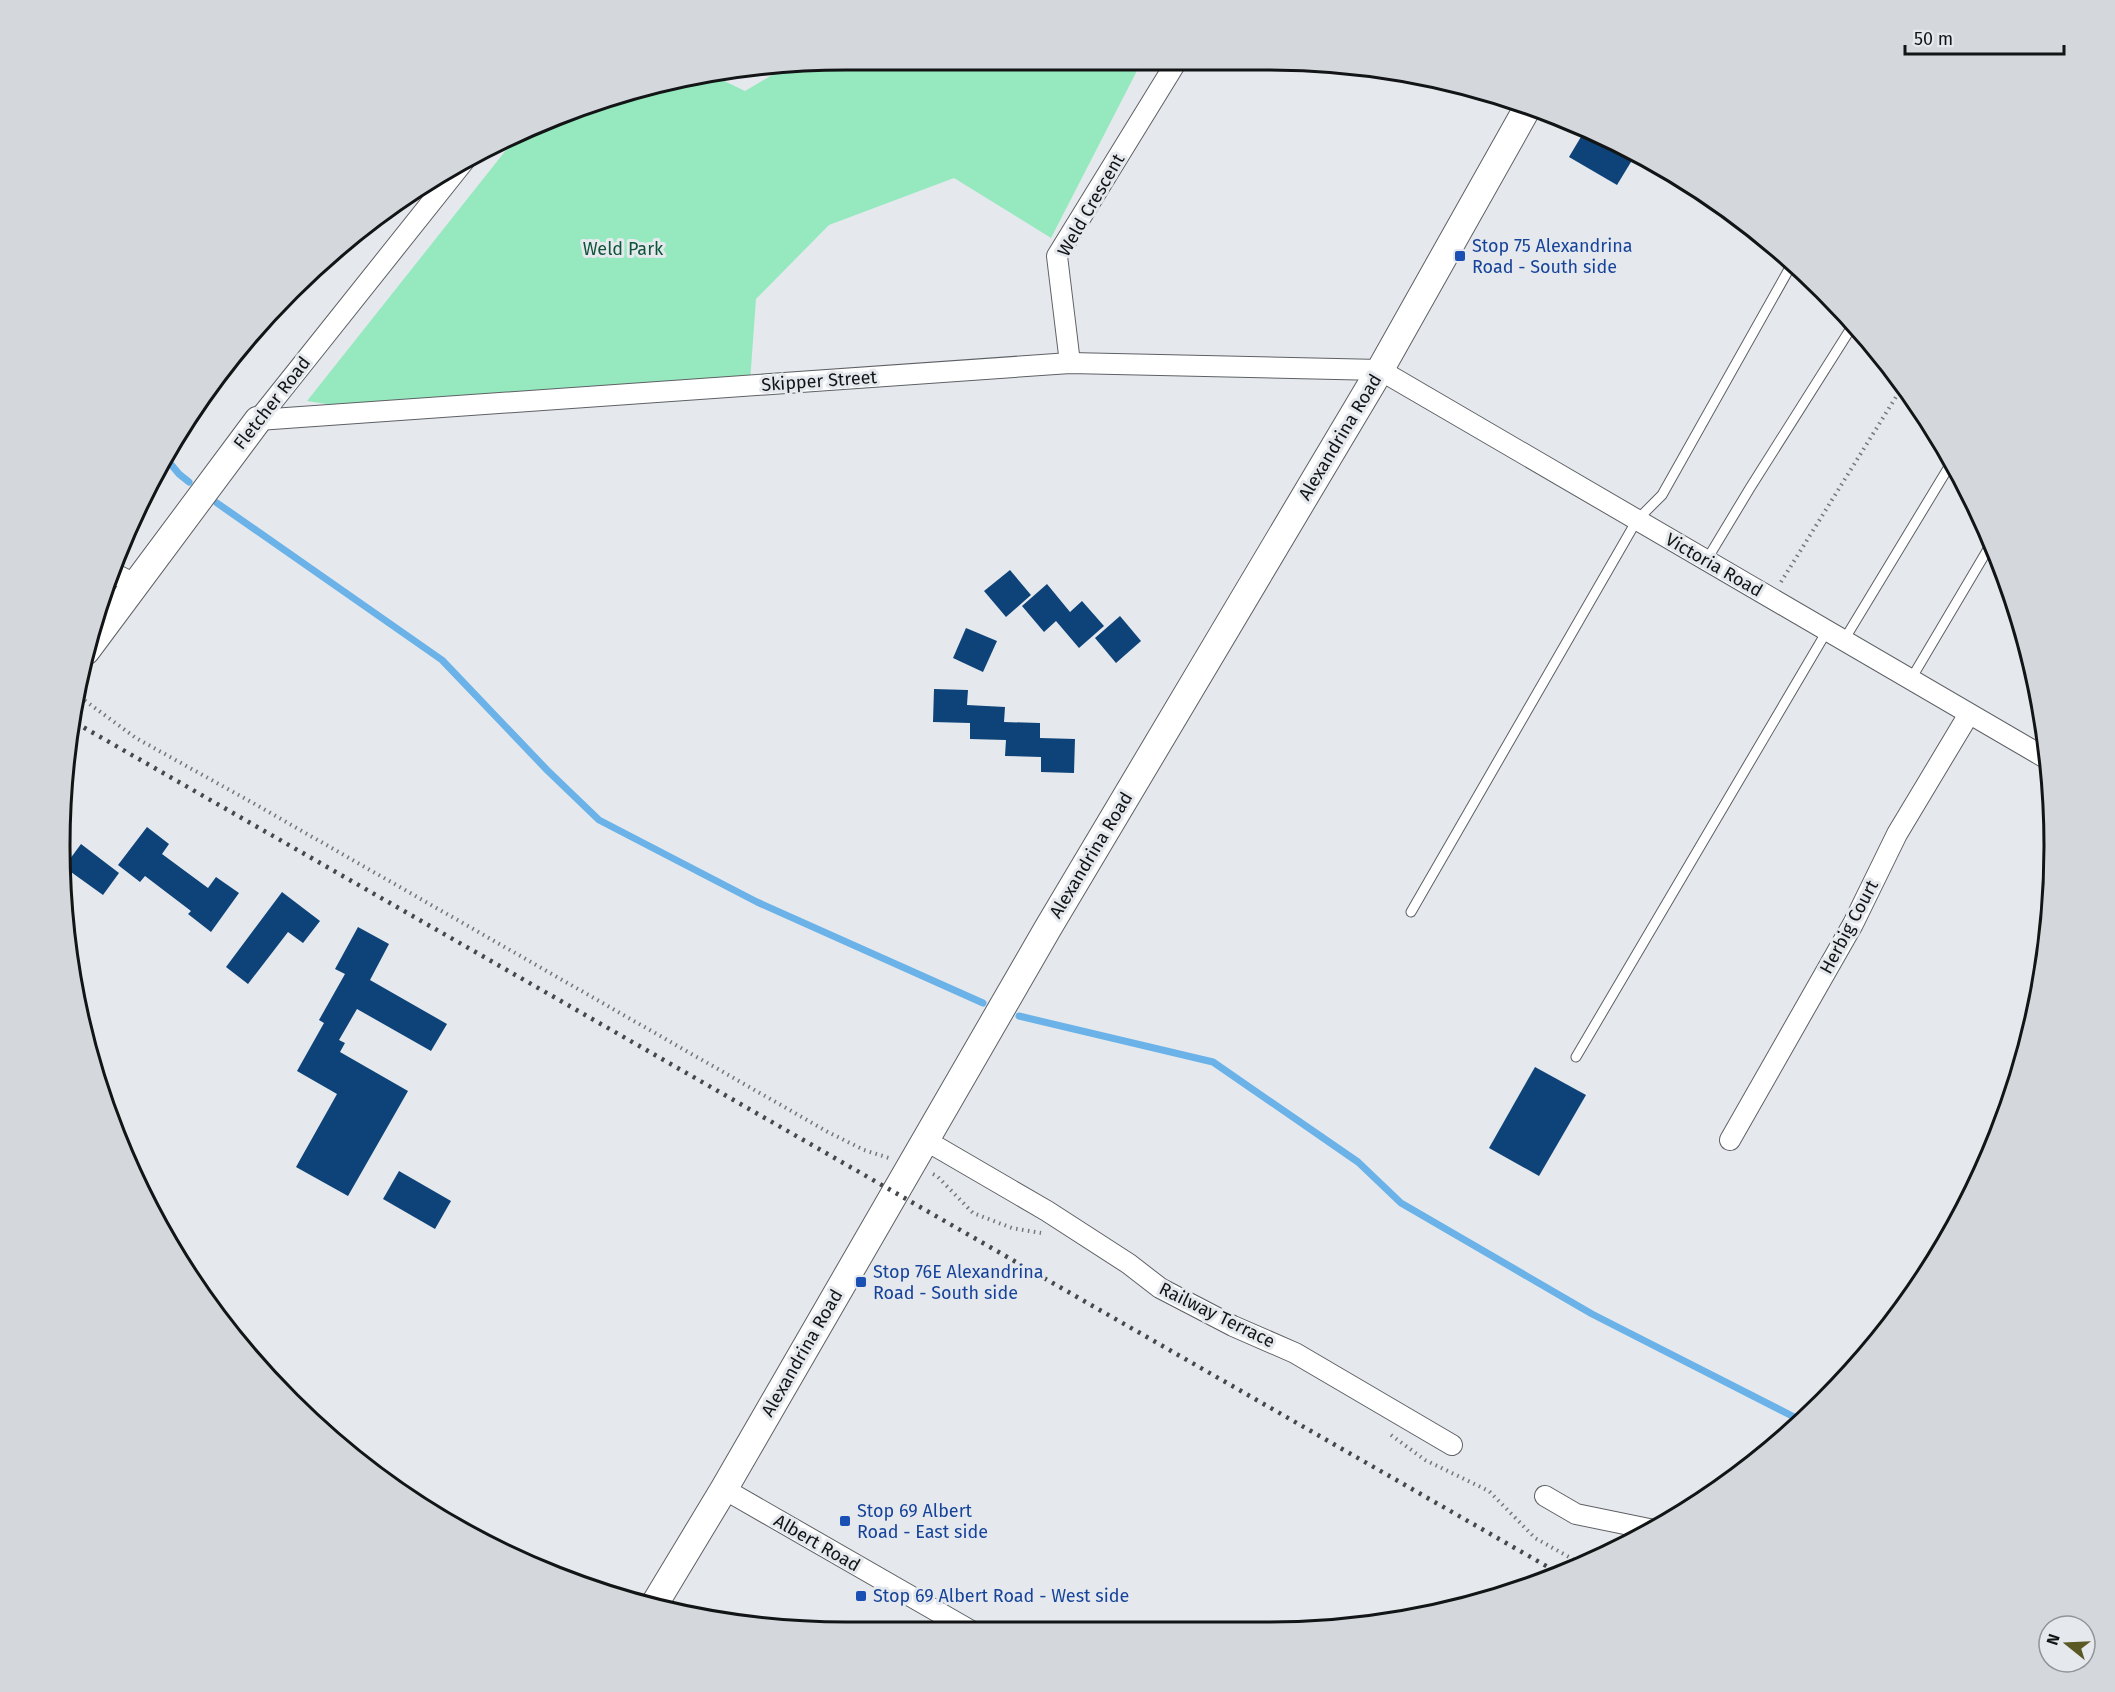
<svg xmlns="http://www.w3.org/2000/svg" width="2115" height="1692" font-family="'Fira Sans',sans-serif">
	<rect width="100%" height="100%" fill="#e5e9ed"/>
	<!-- green -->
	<polygon fill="#96e9bf" points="846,60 1142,61 1051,238 954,178 829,225 756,299 750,382 359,409 307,401 514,140 643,87 716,77 745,91 784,68"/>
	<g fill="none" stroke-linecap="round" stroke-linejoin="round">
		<!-- stream -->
		<g stroke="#6ab2e8" stroke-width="7">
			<polyline points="164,456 179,474 189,482"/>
			<polyline points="217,503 442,660 547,770 599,820 757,902 983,1003"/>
			<polyline points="1019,1016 1213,1062 1358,1162 1401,1203 1592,1314 1802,1421"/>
		</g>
	</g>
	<!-- building -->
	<g fill="#0d4379">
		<polygon points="1585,130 1634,157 1617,185 1569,157"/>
		<polygon points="1010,570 1031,595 1006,617 984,591"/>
		<polygon points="1047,584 1070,612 1082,601 1104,626 1079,648 1056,621 1044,632 1022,606"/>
		<polygon points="1120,616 1141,641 1116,663 1095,638"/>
		<polygon points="966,628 997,641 983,672 953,658"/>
		<polygon points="934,689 968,690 967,705 1005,707 1004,722 1040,723 1040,738 1075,739 1074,773 1041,772 1041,757 1005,756 1006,740 970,739 970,723 933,722"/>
		<polygon points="147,827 169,844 162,854 208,888 216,877 239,893 211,932 188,914 191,911 145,876 140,882 118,865"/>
		<polygon points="81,844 119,873 103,895 64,867"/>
		<polygon points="282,892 320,921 303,943 288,932 248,984 226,967"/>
		<polygon points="358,927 389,944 370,980 447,1024 431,1051 357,1009 339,1040 345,1043 340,1052 408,1091 348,1196 296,1167 337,1094 297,1071 324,1023 319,1020 345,974 335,969"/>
		<polygon points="1535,1067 1586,1095 1539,1176 1489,1148"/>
		<polygon points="399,1171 451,1201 435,1229 383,1199"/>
	</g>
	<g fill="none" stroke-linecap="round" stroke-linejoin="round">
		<defs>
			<g id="lane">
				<polyline points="1706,561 1750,488 1853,325"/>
				<polyline points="1844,640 1953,460"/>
				<polyline points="1911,679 1991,544"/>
				<polyline points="1411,912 1637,520 1662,495 1793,262"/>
				<polyline points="1576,1057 1827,631"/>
			</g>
			<g id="street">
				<polyline points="1070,363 1057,256 1177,61"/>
				<polyline points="258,420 1070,363 1380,370 2049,760"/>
				<polyline points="258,420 465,160"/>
				<polyline points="115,574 135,584"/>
				<polyline points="925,1140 1047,1211 1129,1264 1160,1288 1233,1326 1295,1353 1452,1445"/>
				<polyline points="1730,1140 1853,924 1897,834 1969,714"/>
				<polyline points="724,1489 973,1632"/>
				<polyline points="1545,1496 1576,1514 1654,1530"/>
			</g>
			<g id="secondary">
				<polyline points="86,651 258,420"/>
				<polyline points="654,1605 724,1489 1048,928 1380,370 1529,105"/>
			</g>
		</defs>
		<!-- lane casing -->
		<use href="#lane" stroke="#5d6064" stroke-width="11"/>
		<!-- street casing -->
		<use href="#street" stroke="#5d6064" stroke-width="22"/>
		<!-- secondary casing -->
		<use href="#secondary" stroke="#5d6064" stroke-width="29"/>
		<!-- path -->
		<g stroke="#75787a" stroke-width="4" stroke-dasharray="1.5 4.5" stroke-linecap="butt">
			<polyline points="1781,582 1904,384"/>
			<polyline points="80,697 136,738 253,803 828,1132 864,1150 889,1158"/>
			<polyline points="933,1174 937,1176 973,1213 1012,1228 1041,1233"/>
			<polyline points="1391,1435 1425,1460 1489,1491 1535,1538 1578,1562"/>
		</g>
		<!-- lane -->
		<use href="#lane" stroke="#fff" stroke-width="9"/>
		<!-- street -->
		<use href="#street" stroke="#fff" stroke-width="20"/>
		<!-- secondary -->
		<use href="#secondary" stroke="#fff" stroke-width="27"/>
		<!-- rail -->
		<polyline stroke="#46484a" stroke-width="4.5" stroke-dasharray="3 6" stroke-linecap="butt" points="76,723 1555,1571"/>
	</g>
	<!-- markers -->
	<g fill="#1a4fb4" stroke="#e5e9ed" stroke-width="2">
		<rect x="1454" y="250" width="12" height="12" rx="3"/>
		<rect x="855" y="1276" width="12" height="12" rx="3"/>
		<rect x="839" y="1515" width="12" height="12" rx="3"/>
		<rect x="855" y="1590" width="12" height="12" rx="3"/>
	</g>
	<g text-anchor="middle" stroke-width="6" stroke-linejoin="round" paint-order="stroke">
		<!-- street labels -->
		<g font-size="18" fill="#121415" stroke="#e5e9ed">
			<text transform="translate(1091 205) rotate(-60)" y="6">Weld Crescent</text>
			<text transform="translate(819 381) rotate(-4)" y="6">Skipper Street</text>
			<text transform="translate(272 403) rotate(-52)" y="6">Fletcher Road</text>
			<text transform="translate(1340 437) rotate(-59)" y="6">Alexandrina Road</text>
			<text transform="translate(1714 565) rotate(30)" y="6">Victoria Road</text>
			<text transform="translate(1091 855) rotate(-59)" y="6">Alexandrina Road</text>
			<text transform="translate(1849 927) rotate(-62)" y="6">Herbig Court</text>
			<text transform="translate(1217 1315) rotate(26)" y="6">Railway Terrace</text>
			<text transform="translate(802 1353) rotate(-60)" y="6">Alexandrina Road</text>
			<text transform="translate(817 1543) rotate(30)" y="6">Albert Road</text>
		</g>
		<!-- transit labels -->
		<g font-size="18" fill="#164399" stroke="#e5e9ed" text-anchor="start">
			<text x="1472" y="252">Stop 75 Alexandrina<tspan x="1472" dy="21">Road - South side</tspan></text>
			<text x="873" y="1278">Stop 76E Alexandrina<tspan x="873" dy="21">Road - South side</tspan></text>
			<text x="857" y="1517">Stop 69 Albert<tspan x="857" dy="21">Road - East side</tspan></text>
			<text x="873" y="1602">Stop 69 Albert Road - West side</text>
		</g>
		<!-- park labels -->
		<g font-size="18" fill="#0d5438" stroke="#e5e9ed">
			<text x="623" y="255">Weld Park</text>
		</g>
	</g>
	<!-- crop -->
	<path d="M0 0H2115V1692H0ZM846 70H1268A776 776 0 0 1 2044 846V846A776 776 0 0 1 1268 1622H846A776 776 0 0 1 70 846V846A776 776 0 0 1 846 70Z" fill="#d4d8dc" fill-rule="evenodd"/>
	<path fill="none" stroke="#121415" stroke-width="3" d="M846 70H1268A776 776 0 0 1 2044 846V846A776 776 0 0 1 1268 1622H846A776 776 0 0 1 70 846V846A776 776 0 0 1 846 70Z"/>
	<!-- north arrow -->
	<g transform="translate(2067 1644) rotate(288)"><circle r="28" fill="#e5e9ed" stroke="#919497" stroke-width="1.5"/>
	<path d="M0-4.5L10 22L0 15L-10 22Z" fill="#5a5825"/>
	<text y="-9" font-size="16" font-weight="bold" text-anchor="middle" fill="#121415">N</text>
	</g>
	<!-- scale -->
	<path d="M1905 45v9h159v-9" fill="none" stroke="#121415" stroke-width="3"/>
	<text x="1914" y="45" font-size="18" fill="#121415" stroke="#e5e9ed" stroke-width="4.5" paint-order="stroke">50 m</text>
</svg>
